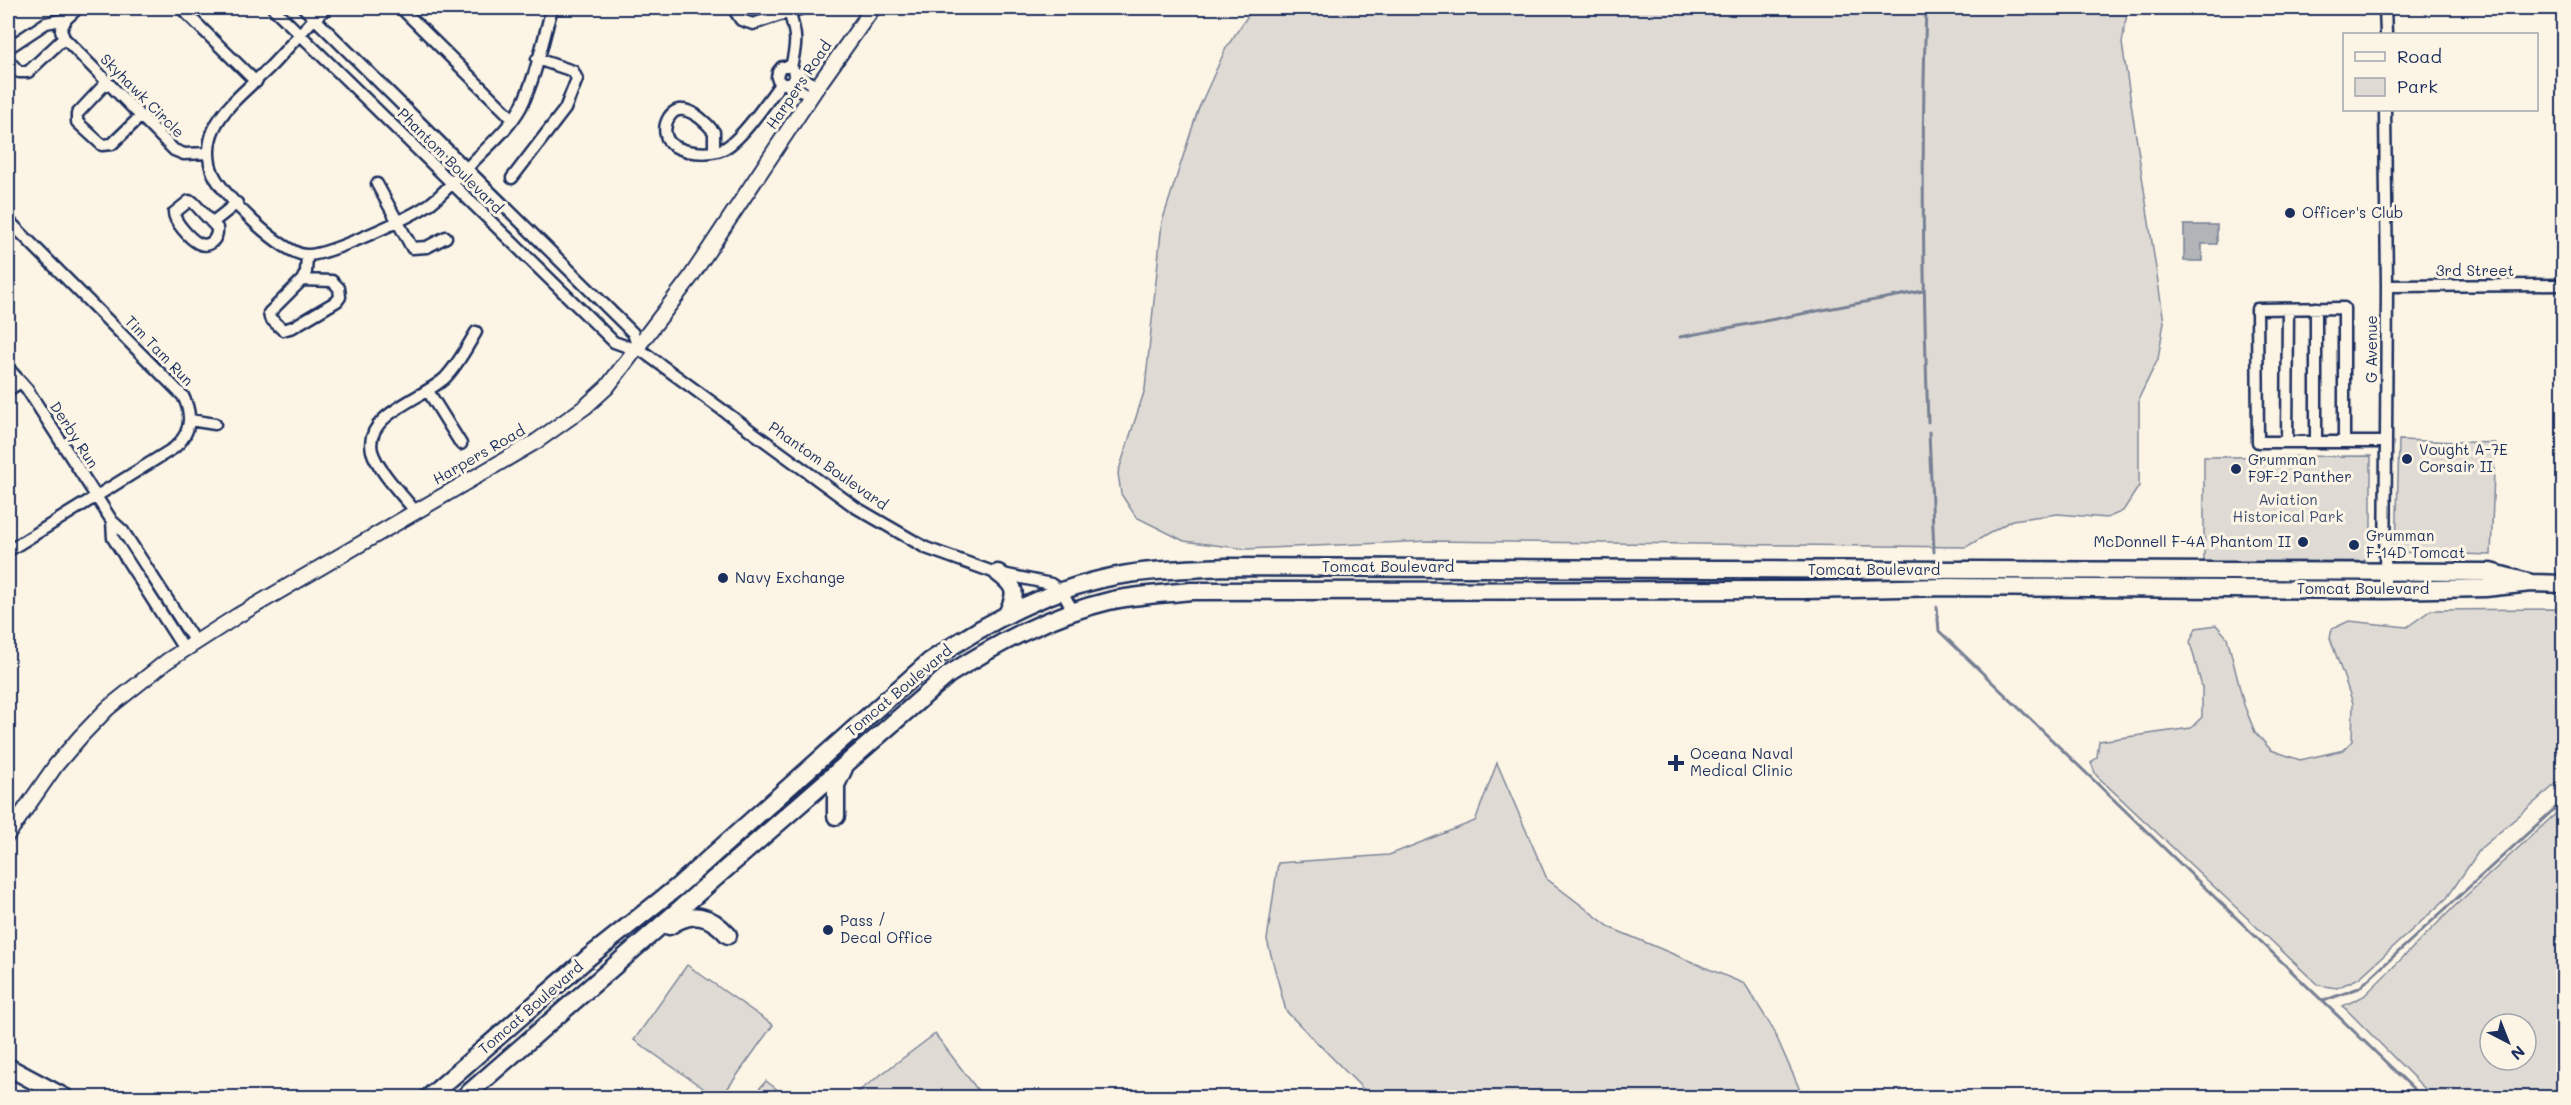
<svg xmlns="http://www.w3.org/2000/svg" width="2571" height="1105" font-family="Mali,sans-serif">
  <style>
    .green { fill: #dfdbd4; stroke: #7d8599; stroke-width: 1.5; fill-rule: evenodd }
    .water { fill: #b2b4b8; stroke: #767f94; stroke-width: 1.5 }
    .lines { fill: none; stroke-linecap: round; stroke-linejoin: round }
    .stream { stroke: #767f94; stroke-width: 3 }
    .minor-casing { stroke: #1b2f5e; stroke-width: 15 }
    .tertiary-casing { stroke: #1b2f5e; stroke-width: 18 }
    .secondary-casing { stroke: #1b2f5e; stroke-width: 21 }
    .minor { stroke: #fcf5e5; stroke-width: 10 }
    .tertiary { stroke: #fcf5e5; stroke-width: 14 }
    .secondary { stroke: #fcf5e5; stroke-width: 16 }
    .poi-dot { fill: #1b2f5e; stroke: #fcf5e5; stroke-width: 2 }
    .labels { text-anchor: middle; stroke-width: 6; stroke-linejoin: round; paint-order: stroke }
    .street-label { font-size: 15px; fill: #1b2f5e; stroke: #fcf5e5 }
    .poi-label { font-size: 15px; fill: #1b2f5e; stroke: #fcf5e5; text-anchor: start }
    .park-label { font-size: 15px; fill: #425176; stroke: #fcf5e5 }
  </style>
  <rect width="100%" height="100%" fill="#fcf5e5"/>
  <filter id="ink" filterUnits="userSpaceOnUse"><feTurbulence type="fractalNoise" baseFrequency=".0167" numOctaves="2"/><feDisplacementMap in="SourceGraphic" scale="12" xChannelSelector="R" yChannelSelector="G"/><feConvolveMatrix kernelMatrix="1 2 1 2 8 2 1 2 1" color-interpolation-filters="sRGB"/></filter>
  <g filter="url(#ink)">
    <!-- green -->
    <path class="green" d="M 1253,8 L 2128,8 L 2122,43 L 2164,322 L 2158,359 L 2139,398 L 2139,486 L 2123,511 L 2107,518 L 2058,514 L 2012,520 L 1966,547 L 1429,541 L 1246,549 L 1184,541 L 1136,517 L 1121,494 L 1118,473 L 1145,389 L 1162,222 L 1198,110 L 1226,48 Z
      M 2399,440 L 2495,443 L 2491,555 L 2396,552 Z
      M 2371,456 L 2371,550 L 2364,561 L 2204,562 L 2204,457 Z
      M 2563,609 L 2563,778 L 2481,848 L 2447,898 L 2359,978 L 2337,988 L 2318,985 L 2096,775 L 2091,763 L 2097,757 L 2099,741 L 2191,728 L 2202,717 L 2202,687 L 2190,642 L 2196,628 L 2216,625 L 2227,637 L 2244,705 L 2255,732 L 2271,750 L 2300,760 L 2344,750 L 2352,741 L 2353,703 L 2330,638 L 2332,629 L 2349,621 L 2407,627 L 2431,610 Z
      M 1497,763 L 1547,879 L 1611,928 L 1745,984 L 1773,1029 L 1803,1097 L 1371,1097 L 1286,1011 L 1267,940 L 1278,863 L 1389,855 L 1475,821 Z
      M 2563,807 L 2563,1097 L 2433,1097 L 2343,1006 L 2364,996 L 2457,904 ZM 2490,1024 L 2526,1024 L 2526,1060 L 2490,1060 Z
      M 687,965 L 773,1025 L 723,1095 L 716,1097 L 634,1040 Z
      M 935,1034 L 983,1097 L 851,1097 Z
      M 766,1081 L 787,1097 L 752,1097 Z"/>
    <!-- water -->
    <path class="water" d="M 2184,225 L 2217,225 L 2217,244 L 2202,244 L 2202,261 L 2184,261 Z"/>
    <g class="lines">
      <!-- stream -->
      <path class="stream" d="M 1926,8 C 1921,146 1923,284 1928,422
        M 1680,337 L 1923,291
        M 1929,432 L 1934,552
        M 1937,607 L 1939,631 L 2423,1098
        M 2323,1001 L 2359,988 L 2564,800"/>
      <defs>
        <path id="minor" d="M 181,8 L 256,82
          M 273,8 L 614,342 L 628,347 L 638,348
          M 304,8 L 633,333 L 638,348 L 855,507 L 926,548 L 993,572 L 1051,584 L 1062,592 L 1074,612
          M 327,8 L 315,18 C 299,34 285,52 269,68 C 251,86 225,105 214,129 C 208,142 207,159 213,173 C 222,195 282,254 306,255 C 326,257 413,216 431,203 C 445,192 457,177 470,165 C 487,147 509,129 521,107 C 536,77 543,40 552,8
          M 401,8 L 513,119
          M 733,8 L 741,20 L 753,24 L 789,12 L 787,8
          M 2385,8 L 2386,34
          M 66,19 L 61,30 L 64,38 L 174,150 L 184,154 L 209,153
          M 8,48 L 46,23 L 66,19 L 78,8
          M 8,60 L 19,72 L 28,72 L 64,38
          M 791,67 C 797,43 797,35 789,12 L 803,8
          M 795,72 L 817,87
          M 106,83 L 77,114 L 77,122 L 102,145 L 112,144 L 140,117
          M 781,83 L 788,85 L 795,79 L 795,72 L 791,67
          M 781,83 L 777,78 L 778,72 L 782,67 L 791,67
          M 791,84 L 811,97
          M 2385,110 L 2387,286 L 2385,590
          M 714,151 L 714,132 C 707,123 695,112 684,110 C 671,107 663,124 666,135 C 668,145 677,148 687,151 C 698,153 712,154 723,149 C 740,142 769,99 781,83
          M 512,178 L 565,109 L 577,79 L 573,71 L 537,59
          M 377,184 L 412,248 L 427,247 L 446,237
          M 189,201 L 193,202 L 217,228 C 218,238 210,249 198,243 C 190,239 174,221 174,213 Z
          M 8,220 L 183,396 C 193,415 191,434 174,448 L 8,551
          M 213,222 L 237,203
          M 302,280 L 332,281 L 339,288 L 340,297 L 337,301 L 293,327 L 283,330 L 270,318 L 269,313 Z
          M 302,280 L 306,272 L 307,255
          M 2387,286 L 2564,285
          M 2316,308 L 2316,442
          M 8,368 L 27,389 L 112,521 L 123,531 L 195,642
          M 8,390 L 21,382
          M 428,391 L 461,444
          M 190,420 L 215,424
          M 2287,442 L 2288,309
          M 2344,442 L 2344,308 L 2257,309 L 2258,442 C 2301,442 2344,442 2386,442
          M 415,511 C 403,496 377,469 372,451 C 363,415 424,398 445,378 C 458,365 467,347 476,332
          M 112,521 L 113,538 L 184,649"/>
        <path id="tertiary" d="M 8,834 L 56,765 L 81,736 L 108,708 L 167,661 L 237,616 L 537,441 L 585,407 L 607,387 L 690,278 L 817,87 L 873,8"/>
        <path id="secondary" d="M 998,573 C 1017,587 1017,593 1007,614
          M 836,816 L 836,785 L 844,768
          M 669,926 C 693,910 710,915 728,935
          M 8,1067 L 66,1098
          M 428,1098 L 589,957 L 677,887 L 930,661 C 986,622 1049,589 1116,576 C 1152,569 1190,569 1226,567 L 2490,572 L 2531,583
          M 463,1098 L 948,675 C 998,643 1050,615 1109,601 C 1136,595 1164,594 1191,591 L 1804,590 L 1948,587 L 2385,590 L 2485,588 L 2531,583 L 2564,584"/>
      </defs>
      <!-- minor casing -->
      <use href="#minor" class="minor-casing"/>
      <!-- tertiary casing -->
      <use href="#tertiary" class="tertiary-casing"/>
      <!-- secondary casing -->
      <use href="#secondary" class="secondary-casing"/>
      <!-- minor -->
      <use href="#minor" class="minor"/>
      <!-- tertiary -->
      <use href="#tertiary" class="tertiary"/>
      <!-- secondary -->
      <use href="#secondary" class="secondary"/>
    </g>
  </g>
  <!-- markers -->
  <g class="poi-dot">
    <circle cx="2290" cy="213" r="6"/>
    <circle cx="2407" cy="459" r="6"/>
    <circle cx="2236" cy="469" r="6"/>
    <circle cx="2303" cy="542" r="6"/>
    <circle cx="2354" cy="545" r="6"/>
    <circle cx="723" cy="578" r="6"/>
    <path d="M1673 754h6v6h6v6h-6v6h-6v-6h-6v-6h6z"/>
    <circle cx="828" cy="930" r="6"/>
  </g>
  <g class="labels">
    <!-- street labels -->
    <g class="street-label">
      <text transform="translate(799 85) rotate(-56)" y="5">Harpers Road</text>
      <text transform="translate(142 96) rotate(45)" y="5">Skyhawk Circle</text>
      <text transform="translate(450 161) rotate(45)" y="5">Phantom Boulevard</text>
      <text x="2475" y="276">3rd Street</text>
      <text transform="translate(2372 349) rotate(-90)" y="5">G Avenue</text>
      <text transform="translate(159 351) rotate(46)" y="5">Tim Tam Run</text>
      <text transform="translate(74 435) rotate(57)" y="5">Derby Run</text>
      <text transform="translate(479 455) rotate(-30)" y="5">Harpers Road</text>
      <text transform="translate(828 466) rotate(35)" y="5">Phantom Boulevard</text>
      <text x="1388" y="572">Tomcat Boulevard</text>
      <text x="1874" y="575">Tomcat Boulevard</text>
      <text x="2363" y="594">Tomcat Boulevard</text>
      <text transform="translate(899 691) rotate(-40)" y="5">Tomcat Boulevard</text>
      <text transform="translate(531 1008) rotate(-41)" y="5">Tomcat Boulevard</text>
    </g>
    <!-- poi labels -->
    <g class="poi-label">
      <text x="2302" y="218">Officer's Club</text>
      <text x="2419" y="455">Vought A-7E<tspan x="2419" dy="17">Corsair II</tspan></text>
      <text x="2248" y="465">Grumman<tspan x="2248" dy="17">F9F-2 Panther</tspan></text>
      <text x="2366" y="541">Grumman<tspan x="2366" dy="17">F-14D Tomcat</tspan></text>
      <text x="2291" y="547" text-anchor="end">McDonnell F-4A Phantom II</text>
      <text x="735" y="583">Navy Exchange</text>
      <text x="1690" y="759">Oceana Naval<tspan x="1690" dy="17">Medical Clinic</tspan></text>
      <text x="840" y="926">Pass /<tspan x="840" dy="17">Decal Office</tspan></text>
    </g>
    <!-- park labels -->
    <g class="park-label">
      <text x="2288" y="505">Aviation<tspan x="2288" dy="17">Historical Park</tspan></text>
    </g>
  </g>
  <!-- margin -->
  <rect width="2571" height="1105" fill="none" stroke="#fcf5e5" stroke-width="30"/>
  <rect x="15" y="15" width="2541" height="1075" fill="none" stroke="#1b2f5e" stroke-width="2" filter="url(#ink)"/>
  <!-- legend -->
  <rect x="2343" y="33" width="195" height="78" fill="#fcf5e5" stroke="#a2a6af" stroke-width="1.5"/>
  <rect x="2355" y="52" width="30" height="9" fill="#fcf5e5" stroke="#a2a6af" stroke-width="1.5"/>
  <text x="2397" y="63" font-size="18" fill="#1b2f5e">Road</text>
  <rect x="2355" y="78" width="30" height="18" fill="#dfdbd4" stroke="#a2a6af" stroke-width="1.5"/>
  <text x="2397" y="93" font-size="18" fill="#1b2f5e">Park</text>
  <!-- north arrow -->
  <g transform="translate(2508 1042) rotate(138)"><circle r="28" fill="#fcf5e5" stroke="#a2a6af" stroke-width="1.5"/>
  <path d="M0-4.5L10 22L0 15L-10 22Z" fill="#1b2f5e"/>
  <text y="-9" font-size="16" font-weight="bold" text-anchor="middle" fill="#1b2f5e">N</text>
  </g>
</svg>
